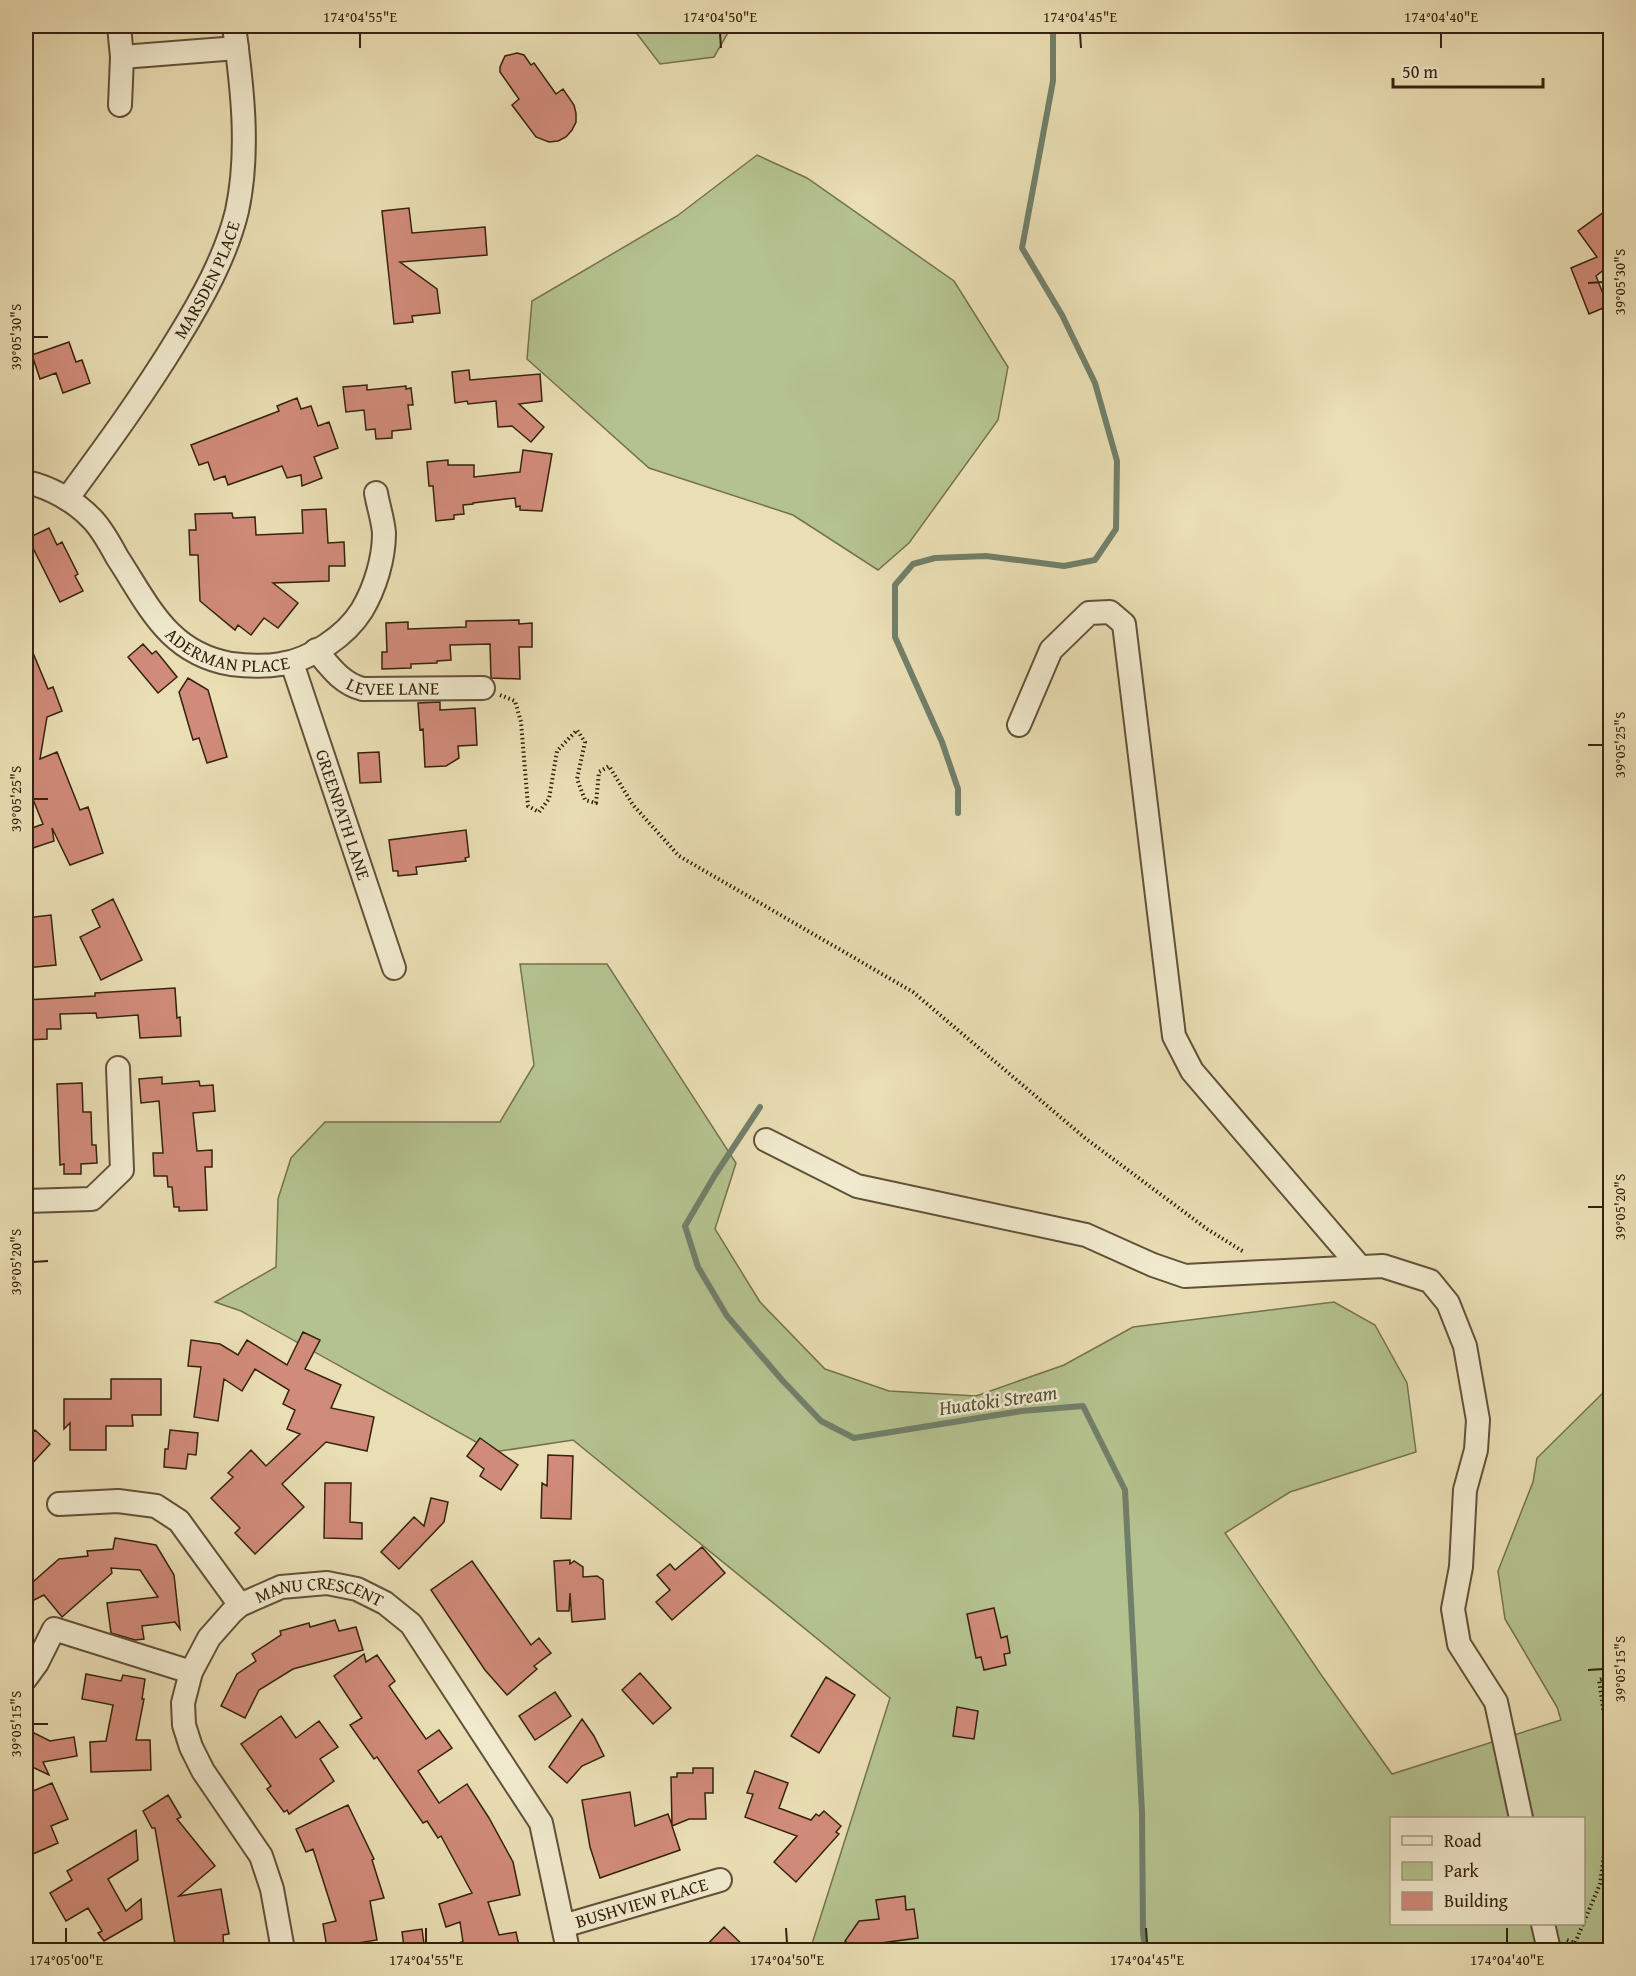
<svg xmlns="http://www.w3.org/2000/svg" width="1636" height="1976" font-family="'Gentium Book Plus',serif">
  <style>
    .green { fill: #b4c28f; stroke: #74724e; stroke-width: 1.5; fill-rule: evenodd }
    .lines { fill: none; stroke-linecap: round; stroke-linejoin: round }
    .stream { stroke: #717f6a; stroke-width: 6 }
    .building { fill: #d18b7a; stroke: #35220e; stroke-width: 1.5 }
    .minor-casing { stroke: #625138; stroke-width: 26 }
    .path { stroke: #35220e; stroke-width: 4; stroke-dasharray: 1.5 3; stroke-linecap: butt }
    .minor { stroke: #f1eace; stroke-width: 22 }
    .ticks { fill: none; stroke: #35220e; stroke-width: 2 }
    .labels { text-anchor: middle; stroke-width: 5; stroke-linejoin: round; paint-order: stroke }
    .street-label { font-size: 18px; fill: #35220e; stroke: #f1eace }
    .water-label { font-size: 20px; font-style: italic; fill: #53503c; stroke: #f1eace }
    .neatline { fill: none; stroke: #35220e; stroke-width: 2 }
    .ticks-label { font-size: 15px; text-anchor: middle; fill: #35220e }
  </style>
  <rect width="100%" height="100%" fill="#eadeb4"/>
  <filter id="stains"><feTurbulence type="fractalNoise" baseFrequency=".00333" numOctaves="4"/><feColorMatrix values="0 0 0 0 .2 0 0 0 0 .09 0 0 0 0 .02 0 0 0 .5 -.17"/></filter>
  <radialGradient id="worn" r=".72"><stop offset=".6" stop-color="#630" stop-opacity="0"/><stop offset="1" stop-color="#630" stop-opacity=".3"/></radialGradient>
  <!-- green -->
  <path class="green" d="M 631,26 L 732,26 L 714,57 L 660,64 Z
    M 757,155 L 807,178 L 954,281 L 1008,367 L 998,420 L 909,543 L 878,570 L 793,515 L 649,468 L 527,359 L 532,301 L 677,216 Z
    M 520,964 L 607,964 L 736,1163 L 715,1229 L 760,1302 L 825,1369 L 889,1391 L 976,1396 L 1064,1365 L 1133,1327 L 1334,1302 L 1375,1325 L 1407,1383 L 1416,1452 L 1290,1492 L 1225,1533 L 1322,1676 L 1392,1774 L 1561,1720 L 1557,1707 L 1505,1619 L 1498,1571 L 1533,1482 L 1537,1458 L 1610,1386 L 1610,1950 L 810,1950 L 890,1698 L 573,1440 L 494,1452 L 241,1311 L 215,1302 L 276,1267 L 278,1199 L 291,1158 L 325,1122 L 500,1122 L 534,1065 ZM 1392,1818 L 1584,1818 L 1584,1924 L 1392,1924 Z"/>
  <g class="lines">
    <!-- stream -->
    <path class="stream" d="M 958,813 L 958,789 L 942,742 L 895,637 L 895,585 L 913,564 L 935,558 L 986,556 L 1064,566 L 1095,560 L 1116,529 L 1117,461 L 1095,383 L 1062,315 L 1022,248 L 1053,81 L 1053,26
      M 760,1107 L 715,1175 L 685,1226 L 698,1267 L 727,1316 L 782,1380 L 821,1421 L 854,1438 L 1022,1411 L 1083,1406 L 1125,1490 L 1142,1812 L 1143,1934 L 1146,1950"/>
  </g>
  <!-- building -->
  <path class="building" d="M 517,53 L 524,55 L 531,65 L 534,63 L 556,94 L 563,89 L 574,105 L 576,113 L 576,122 L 572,130 L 566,137 L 558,141 L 549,142 L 536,137 L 512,105 L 519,99 L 500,72 L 500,67 L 505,56 Z
    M 1611,207 L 1611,276 L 1605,269 L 1596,276 L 1608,306 L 1589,314 L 1571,268 L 1597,257 L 1578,231 Z
    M 409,208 L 412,233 L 485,227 L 487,255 L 400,262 L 437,289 L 440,313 L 412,316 L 413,322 L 394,324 L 382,211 Z
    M 69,342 L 76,362 L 82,360 L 90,383 L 63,393 L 56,373 L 40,379 L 32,355 Z
    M 469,370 L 470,380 L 540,374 L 542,401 L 519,404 L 544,427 L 531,442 L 512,426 L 498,427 L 496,401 L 468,404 L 467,401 L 455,403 L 452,372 Z
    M 367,385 L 367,390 L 406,386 L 406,389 L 411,388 L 413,405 L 408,405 L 411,429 L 392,431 L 392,438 L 376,439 L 375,429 L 366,430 L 364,410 L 346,412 L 343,387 Z
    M 297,398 L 301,409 L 311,406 L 318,426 L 329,422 L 338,448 L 314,457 L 322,478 L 302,486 L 301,475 L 287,478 L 282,466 L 228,485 L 225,476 L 214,480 L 208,462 L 199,465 L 191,445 L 279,411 L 277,406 Z
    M 523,450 L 552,454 L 542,511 L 520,510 L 520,506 L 516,507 L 515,498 L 473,503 L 473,504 L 463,505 L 464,514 L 454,515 L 454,519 L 436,521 L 433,486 L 429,486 L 427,462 L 448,460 L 448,465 L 474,465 L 474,477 L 520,472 Z
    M 326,509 L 328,543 L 344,542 L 345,566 L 329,566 L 329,581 L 273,583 L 298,603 L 278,628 L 264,618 L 251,635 L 238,625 L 235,630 L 200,601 L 198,555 L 190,555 L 189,530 L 196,530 L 195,514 L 232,513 L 233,518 L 255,517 L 256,535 L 303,533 L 302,510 Z
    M 49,528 L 57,545 L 62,542 L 78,574 L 75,576 L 83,591 L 60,602 L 28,538 Z
    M 519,620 L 519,624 L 532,623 L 532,647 L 519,647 L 520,679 L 491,678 L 490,644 L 450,645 L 451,660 L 437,661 L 437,663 L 411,664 L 411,668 L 382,669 L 382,652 L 387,652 L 386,623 L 408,622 L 408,629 L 466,627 L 466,621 Z
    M 26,636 L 48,689 L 53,687 L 62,711 L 47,717 L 40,759 L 57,752 L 80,810 L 88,807 L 103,853 L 70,865 L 52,828 L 54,841 L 33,848 L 27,830 L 43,824 L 30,792 L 26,792 Z
    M 143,644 L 152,654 L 156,651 L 177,677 L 158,693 L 128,657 Z
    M 188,678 L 208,690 L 227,757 L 207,763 L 199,738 L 193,740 L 179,692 Z
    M 440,702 L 440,710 L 475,708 L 477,745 L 458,746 L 459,758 L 446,766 L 425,767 L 423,729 L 420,730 L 418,703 Z
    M 379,752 L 381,782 L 360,783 L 358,753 Z
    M 466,830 L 469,857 L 465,858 L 466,861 L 416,867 L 417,874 L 398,876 L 398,871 L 393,871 L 389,840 Z
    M 113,899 L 142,960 L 101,980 L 80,937 L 100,927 L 92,910 Z
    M 51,915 L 56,965 L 26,968 L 26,918 Z
    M 175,988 L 177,1018 L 180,1017 L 181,1036 L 140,1038 L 138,1015 L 97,1018 L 96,1013 L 60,1014 L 61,1029 L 47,1029 L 47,1039 L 26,1040 L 26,1000 L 95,996 L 95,993 Z
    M 162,1077 L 162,1084 L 199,1081 L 200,1086 L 213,1085 L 215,1111 L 193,1113 L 197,1151 L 212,1150 L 212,1167 L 205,1167 L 207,1210 L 179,1211 L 179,1207 L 174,1207 L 172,1187 L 168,1187 L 167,1176 L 154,1176 L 153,1153 L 163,1153 L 159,1101 L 141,1103 L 139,1079 Z
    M 82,1083 L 83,1112 L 91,1112 L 92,1145 L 96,1145 L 97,1163 L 81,1164 L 81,1174 L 64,1174 L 64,1164 L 60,1165 L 57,1084 Z
    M 303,1332 L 320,1340 L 305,1369 L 341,1385 L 331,1408 L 374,1417 L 367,1451 L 326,1442 L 282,1484 L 304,1507 L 255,1554 L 235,1533 L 240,1528 L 211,1498 L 233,1477 L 228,1473 L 251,1450 L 266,1466 L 300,1434 L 287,1429 L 295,1410 L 283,1404 L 289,1390 L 255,1369 L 242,1391 L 224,1379 L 218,1421 L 194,1417 L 201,1367 L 188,1366 L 191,1340 L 220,1344 L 238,1355 L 247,1340 L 287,1365 Z
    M 111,1379 L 161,1379 L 161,1415 L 132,1415 L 133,1426 L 106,1426 L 106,1450 L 70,1450 L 70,1423 L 64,1429 L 64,1399 L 111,1399 Z
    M 35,1430 L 50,1444 L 26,1470 L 26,1440 Z
    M 170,1430 L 198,1433 L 196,1455 L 188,1454 L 186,1469 L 164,1467 L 165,1449 L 168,1449 Z
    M 480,1438 L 518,1465 L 501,1490 L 480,1476 L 484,1469 L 467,1456 Z
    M 548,1455 L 573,1456 L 571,1519 L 541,1518 L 542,1483 L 547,1486 Z
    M 325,1483 L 351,1483 L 350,1522 L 362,1523 L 362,1539 L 324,1538 Z
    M 431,1498 L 448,1502 L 444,1522 L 399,1569 L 381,1552 L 414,1517 L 424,1526 Z
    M 115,1538 L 156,1545 L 174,1575 L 180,1629 L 175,1622 L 142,1626 L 144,1639 L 135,1640 L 111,1633 L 107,1603 L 158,1597 L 140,1570 L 111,1568 L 112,1573 L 62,1617 L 44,1595 L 26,1604 L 26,1588 L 59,1559 L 88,1556 L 87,1551 L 113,1549 Z
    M 702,1547 L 725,1573 L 672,1620 L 656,1602 L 670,1590 L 657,1575 L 670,1564 L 675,1570 Z
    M 570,1560 L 570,1564 L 574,1561 L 583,1567 L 583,1577 L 597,1576 L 603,1580 L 605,1619 L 572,1622 L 570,1593 L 569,1611 L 557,1611 L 554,1561 Z
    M 472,1561 L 531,1645 L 539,1638 L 551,1653 L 534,1666 L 537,1669 L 507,1695 L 485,1670 L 431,1590 Z
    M 994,1608 L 1001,1638 L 1007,1636 L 1010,1653 L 1004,1654 L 1006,1665 L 984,1670 L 981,1657 L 976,1658 L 967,1614 Z
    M 335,1620 L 339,1631 L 356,1627 L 363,1650 L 293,1669 L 259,1690 L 245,1718 L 221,1706 L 237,1674 L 256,1661 L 252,1654 L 281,1635 L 280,1631 L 309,1623 L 310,1627 Z
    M 364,1654 L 366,1662 L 377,1655 L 395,1681 L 389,1686 L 426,1739 L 439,1730 L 452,1748 L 418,1771 L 439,1803 L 467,1784 L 489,1818 L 513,1862 L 520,1895 L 488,1902 L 499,1935 L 516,1932 L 520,1950 L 462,1950 L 461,1942 L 463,1942 L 460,1922 L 446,1927 L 439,1904 L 472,1893 L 441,1836 L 438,1838 L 427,1821 L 423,1823 L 377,1757 L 374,1759 L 350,1725 L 362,1718 L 334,1676 Z
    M 640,1673 L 671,1708 L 653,1724 L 622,1690 Z
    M 86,1674 L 121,1681 L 123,1675 L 145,1679 L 142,1699 L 144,1699 L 136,1740 L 150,1740 L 151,1770 L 91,1772 L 90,1742 L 106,1741 L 113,1705 L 82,1699 Z
    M 826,1677 L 855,1695 L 819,1753 L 791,1736 Z
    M 555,1692 L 571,1716 L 535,1740 L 519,1716 Z
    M 957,1707 L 978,1711 L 974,1739 L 953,1736 Z
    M 281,1716 L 296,1738 L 319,1721 L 338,1747 L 320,1759 L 334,1781 L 289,1814 L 287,1810 L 284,1812 L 267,1789 L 271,1786 L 241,1744 Z
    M 582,1719 L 594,1736 L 604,1756 L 582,1766 L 567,1783 L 549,1767 Z
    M 26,1721 L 30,1731 L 50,1741 L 74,1737 L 77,1756 L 43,1762 L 49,1775 L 26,1764 Z
    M 693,1768 L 713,1768 L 713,1793 L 705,1793 L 706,1819 L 689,1819 L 672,1826 L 680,1850 L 600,1878 L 590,1847 L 582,1800 L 630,1792 L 635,1826 L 668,1814 L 672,1825 L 671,1777 L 677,1777 L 677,1773 L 693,1773 Z
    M 755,1771 L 788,1783 L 779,1808 L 811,1820 L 816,1814 L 819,1816 L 824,1811 L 841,1826 L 836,1832 L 839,1834 L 796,1882 L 774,1862 L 797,1836 L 745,1817 L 753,1794 L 747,1793 Z
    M 52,1783 L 68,1819 L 51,1826 L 58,1843 L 26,1857 L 26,1794 Z
    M 168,1795 L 181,1817 L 177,1819 L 215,1866 L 179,1896 L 221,1889 L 229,1934 L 223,1935 L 224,1950 L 176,1950 L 155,1828 L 152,1828 L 143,1811 Z
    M 348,1805 L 374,1859 L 372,1860 L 384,1898 L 370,1901 L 377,1940 L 327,1948 L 323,1924 L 336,1921 L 313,1849 L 306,1852 L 296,1829 Z
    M 136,1830 L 138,1860 L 108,1879 L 126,1911 L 141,1899 L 142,1919 L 104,1941 L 98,1933 L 102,1931 L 88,1908 L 66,1921 L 50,1893 L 72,1880 L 67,1871 Z
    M 905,1896 L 906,1910 L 914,1909 L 918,1938 L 881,1943 L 881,1945 L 863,1948 L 861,1950 L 858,1950 L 845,1941 L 859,1921 L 879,1919 L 876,1900 Z
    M 724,1927 L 748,1950 L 702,1950 Z
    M 422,1929 L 424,1944 L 404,1947 L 402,1932 Z"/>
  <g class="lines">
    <defs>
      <g id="minor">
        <path d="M 119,26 L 122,57 L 120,105"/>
        <path d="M 122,57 L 237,48"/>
        <path id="s1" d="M 26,482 C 50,487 75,501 92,519 C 102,529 110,544 117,557 C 149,606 168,653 231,664 C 248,666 264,667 281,664 C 310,660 346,636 362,610 C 375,588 384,559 384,533 C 383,520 378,505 376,493"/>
        <path id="s2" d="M 67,499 C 106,446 144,394 178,338 C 202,299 226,256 237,211 C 250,151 242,85 234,26"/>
        <path id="s3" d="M 316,650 C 330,667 342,684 363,689 L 483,688"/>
        <path id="s4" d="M 292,663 L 394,968"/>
        <path d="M 1019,725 L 1051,650 L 1089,613 L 1110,612 L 1124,624 L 1174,1036 L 1192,1071 L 1360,1267"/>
        <path d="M 766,1140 L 857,1186 L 1086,1235 L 1153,1265 L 1185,1276 L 1383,1266 L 1430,1281 L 1448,1303 L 1465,1346 L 1478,1420 L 1476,1450 L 1465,1490 L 1461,1567 L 1453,1609 L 1459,1644 L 1496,1702 L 1521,1818"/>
        <path d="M 26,1201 L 92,1199 L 122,1170 L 118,1068"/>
        <path d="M 59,1504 L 118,1501 L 156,1506 L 179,1521 L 240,1605"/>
        <path d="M 26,1678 L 37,1663 L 54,1629 L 191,1672"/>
        <path d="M 1543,1924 L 1549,1950"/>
        <path id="s5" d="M 563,1926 L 720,1880"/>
        <path id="s6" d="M 283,1950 L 272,1889 L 261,1856 L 203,1771 L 191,1747 L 184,1725 L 183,1703 L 191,1672 L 209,1638 L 232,1612 L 240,1605 L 281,1587 L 327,1583 L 357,1589 L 385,1603 L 411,1624 L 541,1823 L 568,1950"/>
      </g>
    </defs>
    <!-- minor casing -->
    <use href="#minor" class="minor-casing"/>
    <!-- path -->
    <path class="path" d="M 500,695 L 515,701 L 521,722 L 528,806 L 539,812 L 549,799 L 557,751 L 577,730 L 585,742 L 577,779 L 585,800 L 596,803 L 599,772 L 609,766 L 633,805 L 679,856 L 913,992 L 1085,1138 L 1207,1229 L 1244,1252
      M 1610,1676 L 1599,1680 L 1610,1756
      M 1567,1940 L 1575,1943 L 1600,1884 L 1610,1812"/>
    <!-- minor -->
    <use href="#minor" class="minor"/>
  </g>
  <!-- ticks -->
  <path class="ticks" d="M 360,33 L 360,48M 720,33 L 721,48M 1080,33 L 1081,48M 1441,33 L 1441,48M 1588,283 L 1603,282M 33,337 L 48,337M 1588,745 L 1603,745M 33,799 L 48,799M 1588,1207 L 1603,1207M 33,1262 L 48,1261M 1588,1670 L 1603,1669M 33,1724 L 48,1724M 66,1928 L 66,1943M 426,1928 L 426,1943M 786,1928 L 787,1943M 1146,1928 L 1147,1943M 1507,1928 L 1507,1943"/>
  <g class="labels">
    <!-- street labels -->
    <g class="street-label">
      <text dy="6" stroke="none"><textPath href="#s2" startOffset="261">MARSDEN PLACE</textPath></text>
      <text dy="6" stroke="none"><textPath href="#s1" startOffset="278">ADERMAN PLACE</textPath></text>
      <text dy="6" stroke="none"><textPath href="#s3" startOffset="92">LEVEE LANE</textPath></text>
      <text dy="6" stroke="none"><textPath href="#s4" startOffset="160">GREENPATH LANE</textPath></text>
      <text dy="6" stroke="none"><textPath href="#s6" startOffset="471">MANU CRESCENT</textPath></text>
      <text dy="6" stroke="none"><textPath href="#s5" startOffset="82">BUSHVIEW PLACE</textPath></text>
    </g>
    <!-- water labels -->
    <g class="water-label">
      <text transform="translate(998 1400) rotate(-8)" y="7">Huatoki Stream</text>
    </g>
  </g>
  <!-- margin -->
  <rect width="1636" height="1976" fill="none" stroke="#eadeb4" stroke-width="66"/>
  <!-- legend -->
  <rect x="1390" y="1817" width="195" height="108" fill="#f1eace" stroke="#a69a81" stroke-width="1.5"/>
  <rect x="1402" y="1836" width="30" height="9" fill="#f1eace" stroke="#a69a81" stroke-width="1.5"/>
  <text x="1444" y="1847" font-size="18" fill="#35220e">Road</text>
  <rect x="1402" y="1862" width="30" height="18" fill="#b4c28f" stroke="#a69a81" stroke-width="1.5"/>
  <text x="1444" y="1877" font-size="18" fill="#35220e">Park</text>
  <rect x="1402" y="1892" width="30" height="18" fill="#d18b7a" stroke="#a69a81" stroke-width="1.5"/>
  <text x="1444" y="1907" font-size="18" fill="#35220e">Building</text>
  <!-- scale -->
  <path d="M1393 78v9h150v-9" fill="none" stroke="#35220e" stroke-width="3"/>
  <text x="1402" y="78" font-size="18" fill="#35220e" stroke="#f1eace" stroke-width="4.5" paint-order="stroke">50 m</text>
  <rect x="33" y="33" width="1570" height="1910" class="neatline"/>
  <g class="ticks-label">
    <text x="360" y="22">174°04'55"E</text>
    <text x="720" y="22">174°04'50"E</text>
    <text x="1080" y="22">174°04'45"E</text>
    <text x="1441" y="22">174°04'40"E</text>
    <text transform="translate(1620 282) rotate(-90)" y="5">39°05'30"S</text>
    <text transform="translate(16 337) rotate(-90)" y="5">39°05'30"S</text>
    <text transform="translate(1620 745) rotate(-90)" y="5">39°05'25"S</text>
    <text transform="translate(16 799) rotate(-90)" y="5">39°05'25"S</text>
    <text transform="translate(1620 1207) rotate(-90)" y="5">39°05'20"S</text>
    <text transform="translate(16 1262) rotate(-90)" y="5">39°05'20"S</text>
    <text transform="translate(1620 1669) rotate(-90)" y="5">39°05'15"S</text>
    <text transform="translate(16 1724) rotate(-90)" y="5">39°05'15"S</text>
    <text x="66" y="1965">174°05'00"E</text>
    <text x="426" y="1965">174°04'55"E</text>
    <text x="787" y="1965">174°04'50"E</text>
    <text x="1147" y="1965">174°04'45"E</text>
    <text x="1507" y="1965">174°04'40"E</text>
  </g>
  <rect width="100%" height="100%" filter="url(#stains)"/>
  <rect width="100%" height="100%" fill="url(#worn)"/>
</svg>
